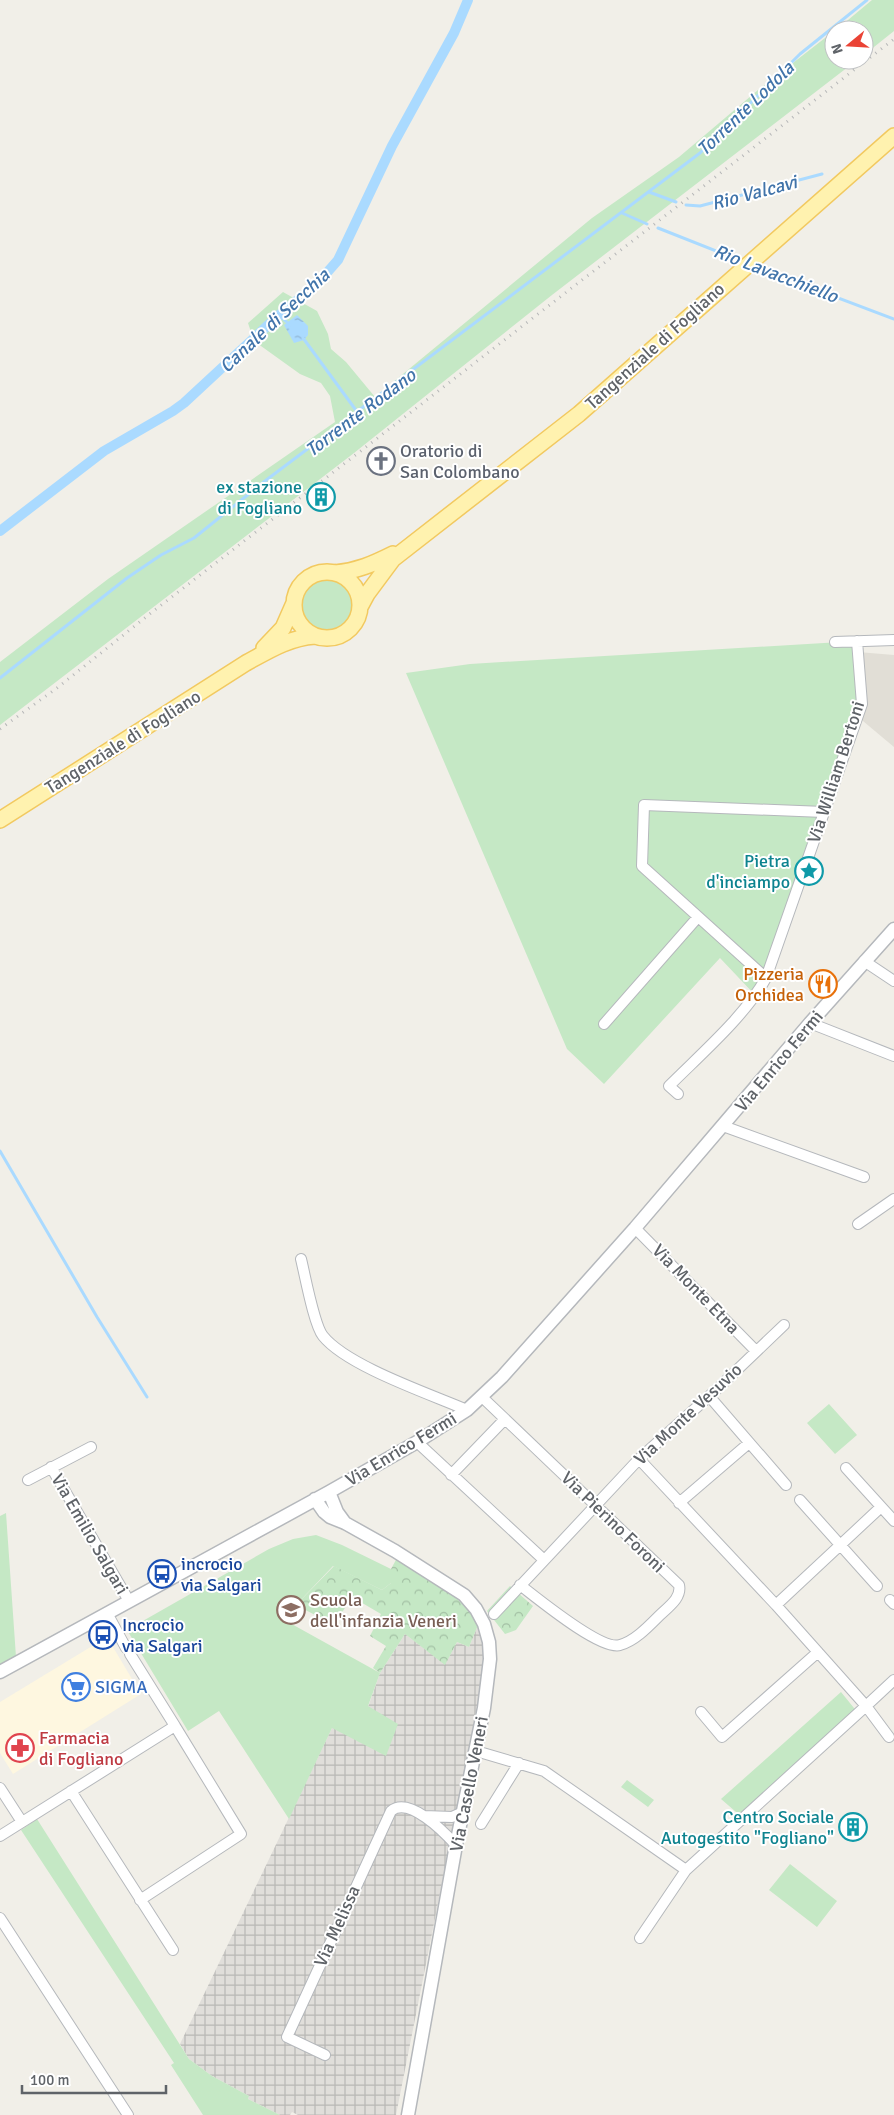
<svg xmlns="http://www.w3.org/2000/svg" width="894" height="2115" font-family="Signika,sans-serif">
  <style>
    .commercial { fill: #fef7e0 }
    .industrial { fill: url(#industrial-grid) }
    .education { fill: #e1ded6 }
    .green { fill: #c5e8c5 }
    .forest { fill: url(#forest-crowns) }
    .water { fill: url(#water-ripples) }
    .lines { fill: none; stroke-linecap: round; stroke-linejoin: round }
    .stream { stroke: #aadaff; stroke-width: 3 }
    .canal { stroke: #aadaff; stroke-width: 10 }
    .minor-casing { stroke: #b5b8bc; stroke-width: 12 }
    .tertiary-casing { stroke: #b5b8bc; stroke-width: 15 }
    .primary-casing { stroke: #f2c960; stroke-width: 18 }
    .minor { stroke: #fff; stroke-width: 10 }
    .tertiary { stroke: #fff; stroke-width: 12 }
    .primary { stroke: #fff2af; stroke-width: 15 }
    .rail { stroke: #b6b7b8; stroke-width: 3; stroke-dasharray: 1 6; stroke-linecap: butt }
    .labels { text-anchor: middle; stroke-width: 4; stroke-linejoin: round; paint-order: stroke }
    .street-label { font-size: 18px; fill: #5f6368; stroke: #fff }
    .worship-label { font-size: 18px; fill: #5b616d; stroke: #fff; text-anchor: start }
    .culture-label { font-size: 18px; fill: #0d838f; stroke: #fff; text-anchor: end }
    .food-label { font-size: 18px; fill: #c56008; stroke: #fff; text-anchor: end }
    .transit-label { font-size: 18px; fill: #164399; stroke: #fff; text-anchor: start }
    .education-label { font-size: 18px; fill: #785e54; stroke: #fff; text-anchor: start }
    .shop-label { font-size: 18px; fill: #366cbe; stroke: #fff; text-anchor: start }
    .health-label { font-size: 18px; fill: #be3a42; stroke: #fff; text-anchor: start }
    .water-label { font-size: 19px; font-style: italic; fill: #4174aa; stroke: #fff }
  </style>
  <defs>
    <pattern id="industrial-grid" width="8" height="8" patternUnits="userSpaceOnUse" patternTransform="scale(1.25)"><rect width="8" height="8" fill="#e0deda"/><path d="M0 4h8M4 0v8" fill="none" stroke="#b9b8b5"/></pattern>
    <pattern id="forest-crowns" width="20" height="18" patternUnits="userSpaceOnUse" patternTransform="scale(1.25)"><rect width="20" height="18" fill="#c5e8c5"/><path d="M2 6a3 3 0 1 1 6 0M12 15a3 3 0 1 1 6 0" fill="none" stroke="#a3c0a4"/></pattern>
    <pattern id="water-ripples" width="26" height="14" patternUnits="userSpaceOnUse" patternTransform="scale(1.25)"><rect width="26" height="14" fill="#aadaff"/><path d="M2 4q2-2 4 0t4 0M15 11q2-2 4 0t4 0" fill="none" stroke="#8eb4d2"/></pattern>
  </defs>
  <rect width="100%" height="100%" fill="#f1efe8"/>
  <!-- commercial -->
  <path class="commercial" d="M 107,1637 L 141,1694 L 13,1774 L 0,1753 L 0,1702 Z"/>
  <!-- industrial -->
  <path class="industrial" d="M 478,1625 L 486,1661 L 396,2115 L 298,2115 L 292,2112 L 290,2115 L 280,2115 L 248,2099 L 249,2096 L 212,2076 L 189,2059 L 180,2044 L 332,1728 L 368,1707 L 380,1673 L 405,1634 L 445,1664 L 457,1642 L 469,1647 Z"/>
  <!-- education -->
  <path class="education" d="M 858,652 L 894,655 L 894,747 L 857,716 Z"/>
  <!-- green -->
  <path class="green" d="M 872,0 L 894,0 L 894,31 L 864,55 L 864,30 L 836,30 Z
    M 834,31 L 834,60 L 857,60 L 552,295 L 354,453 L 0,725 L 0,662 L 108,579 L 335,422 L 330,396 L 321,383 L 300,374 L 254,341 L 248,323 L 283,292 L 317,311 L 328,334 L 331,349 L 346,362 L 375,397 L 592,218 L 679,157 L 758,90 Z
    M300 605a27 27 0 1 1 54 0a27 27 0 1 1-54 0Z
    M 857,641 L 862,704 L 755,995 L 720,958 L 604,1084 L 567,1049 L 406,673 L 470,664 Z
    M 829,1404 L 857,1435 L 835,1454 L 807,1423 Z
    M 6,1513 L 16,1657 L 0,1666 L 0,1516 Z
    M 316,1535 L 342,1545 L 391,1569 L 391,1583 L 382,1590 L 333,1566 L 296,1605 L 279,1617 L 380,1673 L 368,1706 L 398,1724 L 386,1756 L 332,1728 L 289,1819 L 219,1711 L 188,1731 L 127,1630 L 269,1549 L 293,1539 Z
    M 841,1692 L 858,1713 L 743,1818 L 721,1799 Z
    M 627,1780 L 654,1800 L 648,1807 L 621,1787 Z
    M 37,1819 L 189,2059 L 212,2076 L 249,2096 L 248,2099 L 280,2115 L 203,2115 L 171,2065 L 174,2063 L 21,1830 Z
    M 790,1864 L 837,1901 L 817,1927 L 769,1890 Z"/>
  <!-- forest -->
  <path class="forest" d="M 397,1558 L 461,1598 L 478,1625 L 469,1647 L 457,1642 L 445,1665 L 405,1634 L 380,1673 L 373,1668 L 386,1646 L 370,1636 L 381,1614 L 352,1597 L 334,1625 L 296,1605 L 334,1566 L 382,1590 L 391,1583 L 391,1569 Z
    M 510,1586 L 533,1606 L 516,1630 L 505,1634 L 487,1611 Z"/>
  <!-- water -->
  <path class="water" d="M 297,315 L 308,326 L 308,335 L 304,340 L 294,343 L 284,325 Z"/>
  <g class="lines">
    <!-- stream -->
    <path class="stream" d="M 649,192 L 676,202
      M 686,205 L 700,206 L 822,174
      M 622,213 L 647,224
      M 658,228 L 744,262
      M 754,266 L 894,319
      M 279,315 L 290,325
      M 303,338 L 358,413
      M 0,678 L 127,578 L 161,555 L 194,538 L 265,481 L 700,153 L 800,54 L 867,0
      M 0,1151 L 97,1317 L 147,1397"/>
    <!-- canal -->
    <path class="canal" d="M 0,531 L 104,451 L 173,411 L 184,403 L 279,315 L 317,284 L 338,260 L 392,146 L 454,33 L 468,0"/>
    <defs>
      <path id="minor" d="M 835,642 L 894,640
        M 864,961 L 894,981
        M 766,978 L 642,866 L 644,805 L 824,812
        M 810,1023 L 894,1056
        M 604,1024 L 698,917
        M 678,1094 L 669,1086 C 701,1054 745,1016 766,978 L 862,704 L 857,641
        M 723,1126 L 864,1177
        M 858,1224 L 894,1199
        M 635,1228 L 756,1351
        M 301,1259 C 305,1275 314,1325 323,1336 C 347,1366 430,1394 467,1410
        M 709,1396 L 786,1485
        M 482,1397 L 679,1585 C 682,1598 668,1607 660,1615 C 649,1626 635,1641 620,1645 C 601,1651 537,1598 520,1585
        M 417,1442 L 543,1559
        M 639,1459 L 776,1605 L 866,1706 L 894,1680
        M 51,1467 L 129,1601
        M 846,1468 L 894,1521
        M 451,1475 L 505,1419
        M 28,1480 L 91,1447
        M 800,1500 L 877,1586
        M 679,1503 L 749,1443
        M 890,1600 L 894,1604
        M 776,1605 L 881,1507
        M 107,1613 L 126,1648
        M 494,1614 L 639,1459 L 716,1390 L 784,1325
        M 130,1654 L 175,1726
        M 701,1712 L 722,1737 L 818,1652
        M 476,1751 L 544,1771 L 686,1870 L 866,1706 L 889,1737
        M 0,1788 L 22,1822
        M 71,1791 L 173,1950
        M 424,1816 L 452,1817 L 463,1812
        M 481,1824 L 519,1763
        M 0,1836 L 175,1726 L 241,1834 L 140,1900
        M 0,1918 L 128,2115
        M 640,1938 L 686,1870
        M 325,2055 L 287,2037 L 391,1811 C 409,1796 444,1832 456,1845"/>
      <path id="tertiary" d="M 329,1492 L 337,1512 L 345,1523
        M 315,1499 L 324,1512 L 330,1517 L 345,1523 L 395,1551 L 464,1595 L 476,1609 L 484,1624 L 489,1642 L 490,1659 L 484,1708 L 456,1845 L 408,2115
        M 0,1672 L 329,1492 L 417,1442 L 467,1410 L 502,1377 L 635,1228 L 810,1023 L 894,929"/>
      <path id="primary" d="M294 605a33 33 0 1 1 66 0a33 33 0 1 1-66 0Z
        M 335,573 C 357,571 373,564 393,554
        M 360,607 L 367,594 L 393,559 L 579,414 L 894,136
        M 264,648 L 283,628 L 294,603
        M 0,820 L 246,663 C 268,651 288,638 315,636"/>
    </defs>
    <!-- minor casing -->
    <use href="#minor" class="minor-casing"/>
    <!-- tertiary casing -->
    <use href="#tertiary" class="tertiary-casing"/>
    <!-- primary casing -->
    <use href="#primary" class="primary-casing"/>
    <!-- minor -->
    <use href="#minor" class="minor"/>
    <!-- tertiary -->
    <use href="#tertiary" class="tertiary"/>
    <!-- primary -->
    <use href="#primary" class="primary"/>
    <!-- rail -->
    <path class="rail" d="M 0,729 L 57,688 L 151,613 L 894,39"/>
  </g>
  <!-- icons -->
  <defs>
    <symbol id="church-ring" viewBox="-11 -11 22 22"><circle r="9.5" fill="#fff" stroke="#6b7280" stroke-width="1.5"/><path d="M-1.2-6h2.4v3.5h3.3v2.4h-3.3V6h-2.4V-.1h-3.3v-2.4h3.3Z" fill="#6b7280"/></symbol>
    <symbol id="building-ring" viewBox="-11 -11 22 22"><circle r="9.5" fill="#fff" stroke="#0f9aa8" stroke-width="1.5"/><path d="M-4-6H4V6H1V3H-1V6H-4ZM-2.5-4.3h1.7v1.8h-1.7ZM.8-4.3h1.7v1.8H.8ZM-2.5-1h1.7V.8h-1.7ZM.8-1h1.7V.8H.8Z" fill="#0f9aa8"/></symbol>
    <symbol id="sight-ring" viewBox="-11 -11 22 22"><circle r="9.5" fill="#fff" stroke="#0f9aa8" stroke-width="1.5"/><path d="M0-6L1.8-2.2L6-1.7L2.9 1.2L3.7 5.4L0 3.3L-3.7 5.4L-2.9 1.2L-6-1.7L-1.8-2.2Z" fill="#0f9aa8"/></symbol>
    <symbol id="restaurant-ring" viewBox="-11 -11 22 22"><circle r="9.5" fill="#fff" stroke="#e8710a" stroke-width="1.5"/><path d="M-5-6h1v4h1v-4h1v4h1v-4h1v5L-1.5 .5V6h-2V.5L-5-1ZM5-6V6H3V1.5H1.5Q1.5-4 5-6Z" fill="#e8710a"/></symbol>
    <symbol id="bus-ring" viewBox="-11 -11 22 22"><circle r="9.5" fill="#fff" stroke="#1a4fb4" stroke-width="1.5"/><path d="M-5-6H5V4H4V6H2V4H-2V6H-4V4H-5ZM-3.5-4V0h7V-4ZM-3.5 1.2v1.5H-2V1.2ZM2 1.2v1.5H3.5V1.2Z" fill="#1a4fb4"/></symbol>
    <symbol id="school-ring" viewBox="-11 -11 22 22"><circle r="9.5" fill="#fff" stroke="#8d6e63" stroke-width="1.5"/><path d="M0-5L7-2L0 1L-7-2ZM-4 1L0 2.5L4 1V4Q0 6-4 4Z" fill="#8d6e63"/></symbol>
    <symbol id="supermarket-ring" viewBox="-11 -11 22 22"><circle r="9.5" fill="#fff" stroke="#3f7fe0" stroke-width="1.5"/><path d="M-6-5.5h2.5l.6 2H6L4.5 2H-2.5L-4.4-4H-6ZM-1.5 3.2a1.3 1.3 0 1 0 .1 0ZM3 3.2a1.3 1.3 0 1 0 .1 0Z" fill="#3f7fe0"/></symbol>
    <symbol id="pharmacy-ring" viewBox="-11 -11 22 22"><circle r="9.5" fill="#fff" stroke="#e0444e" stroke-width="1.5"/><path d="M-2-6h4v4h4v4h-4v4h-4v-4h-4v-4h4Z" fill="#e0444e"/></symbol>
  </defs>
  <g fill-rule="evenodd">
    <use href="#church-ring" x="365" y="445" width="32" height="32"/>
    <use href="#building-ring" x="305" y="481" width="32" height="32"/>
    <use href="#sight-ring" x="793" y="855" width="32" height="32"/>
    <use href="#restaurant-ring" x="807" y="968" width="32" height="32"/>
    <use href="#bus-ring" x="146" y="1558" width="32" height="32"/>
    <use href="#school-ring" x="275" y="1594" width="32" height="32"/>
    <use href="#bus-ring" x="87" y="1619" width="32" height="32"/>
    <use href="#supermarket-ring" x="60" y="1671" width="32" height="32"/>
    <use href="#pharmacy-ring" x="4" y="1732" width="32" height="32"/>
    <use href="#building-ring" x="837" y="1811" width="32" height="32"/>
  </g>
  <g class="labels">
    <!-- street labels -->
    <g class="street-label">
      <text transform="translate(655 346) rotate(-42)" y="6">Tangenziale di Fogliano</text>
      <text transform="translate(123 742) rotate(-32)" y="6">Tangenziale di Fogliano</text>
      <text transform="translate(836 772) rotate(-72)" y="6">Via William Bertoni</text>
      <text transform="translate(779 1061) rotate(-50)" y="6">Via Enrico Fermi</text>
      <text transform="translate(696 1289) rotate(46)" y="6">Via Monte Etna</text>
      <text transform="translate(688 1414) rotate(-43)" y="6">Via Monte Vesuvio</text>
      <text transform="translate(401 1449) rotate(-31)" y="6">Via Enrico Fermi</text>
      <text transform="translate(613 1522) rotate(44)" y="6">Via Pierino Foroni</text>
      <text transform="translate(90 1534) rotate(60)" y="6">Via Emilio Salgari</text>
      <text transform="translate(469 1784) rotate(-79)" y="6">Via Casello Veneri</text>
      <text transform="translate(337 1926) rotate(-66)" y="6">Via Melissa</text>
    </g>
    <!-- worship labels -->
    <g class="worship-label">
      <text x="400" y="457">Oratorio di<tspan x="400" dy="21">San Colombano</tspan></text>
    </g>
    <!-- culture labels -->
    <g class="culture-label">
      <text x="302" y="493">ex stazione<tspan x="302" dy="21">di Fogliano</tspan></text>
      <text x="790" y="867">Pietra<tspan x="790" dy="21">d'inciampo</tspan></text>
      <text x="834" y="1823">Centro Sociale<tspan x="834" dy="21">Autogestito "Fogliano"</tspan></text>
    </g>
    <!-- food labels -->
    <g class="food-label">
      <text x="804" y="980">Pizzeria<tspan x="804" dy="21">Orchidea</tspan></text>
    </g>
    <!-- transit labels -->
    <g class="transit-label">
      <text x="181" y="1570">incrocio<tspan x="181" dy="21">via Salgari</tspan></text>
      <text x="122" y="1631">Incrocio<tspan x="122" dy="21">via Salgari</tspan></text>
    </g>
    <!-- education labels -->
    <g class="education-label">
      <text x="310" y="1606">Scuola<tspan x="310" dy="21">dell'infanzia Veneri</tspan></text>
    </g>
    <!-- shop labels -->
    <g class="shop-label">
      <text x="95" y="1693">SIGMA</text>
    </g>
    <!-- health labels -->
    <g class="health-label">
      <text x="39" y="1744">Farmacia<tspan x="39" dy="21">di Fogliano</tspan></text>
    </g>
    <!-- water labels -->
    <g class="water-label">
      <text transform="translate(745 108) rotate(-44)" y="7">Torrente Lodola</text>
      <text transform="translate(754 192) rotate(-15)" y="7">Rio Valcavi</text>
      <text transform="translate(776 273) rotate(21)" y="7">Rio Lavacchiello</text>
      <text transform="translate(274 320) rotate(-43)" y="7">Canale di Secchia</text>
      <text transform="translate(360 412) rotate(-37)" y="7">Torrente Rodano</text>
    </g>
  </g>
  <!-- north arrow -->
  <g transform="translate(849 45) rotate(252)"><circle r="24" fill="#ffffff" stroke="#bfc1c3"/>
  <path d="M0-4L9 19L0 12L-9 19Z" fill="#ea4335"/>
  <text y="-8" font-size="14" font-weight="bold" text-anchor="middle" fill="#5f6368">N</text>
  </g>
  <!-- scale -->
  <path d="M22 2085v8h144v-8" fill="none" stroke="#5f6368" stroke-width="2.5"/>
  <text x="30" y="2085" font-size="15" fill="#5f6368" stroke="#ffffff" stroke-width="4" paint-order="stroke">100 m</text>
</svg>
